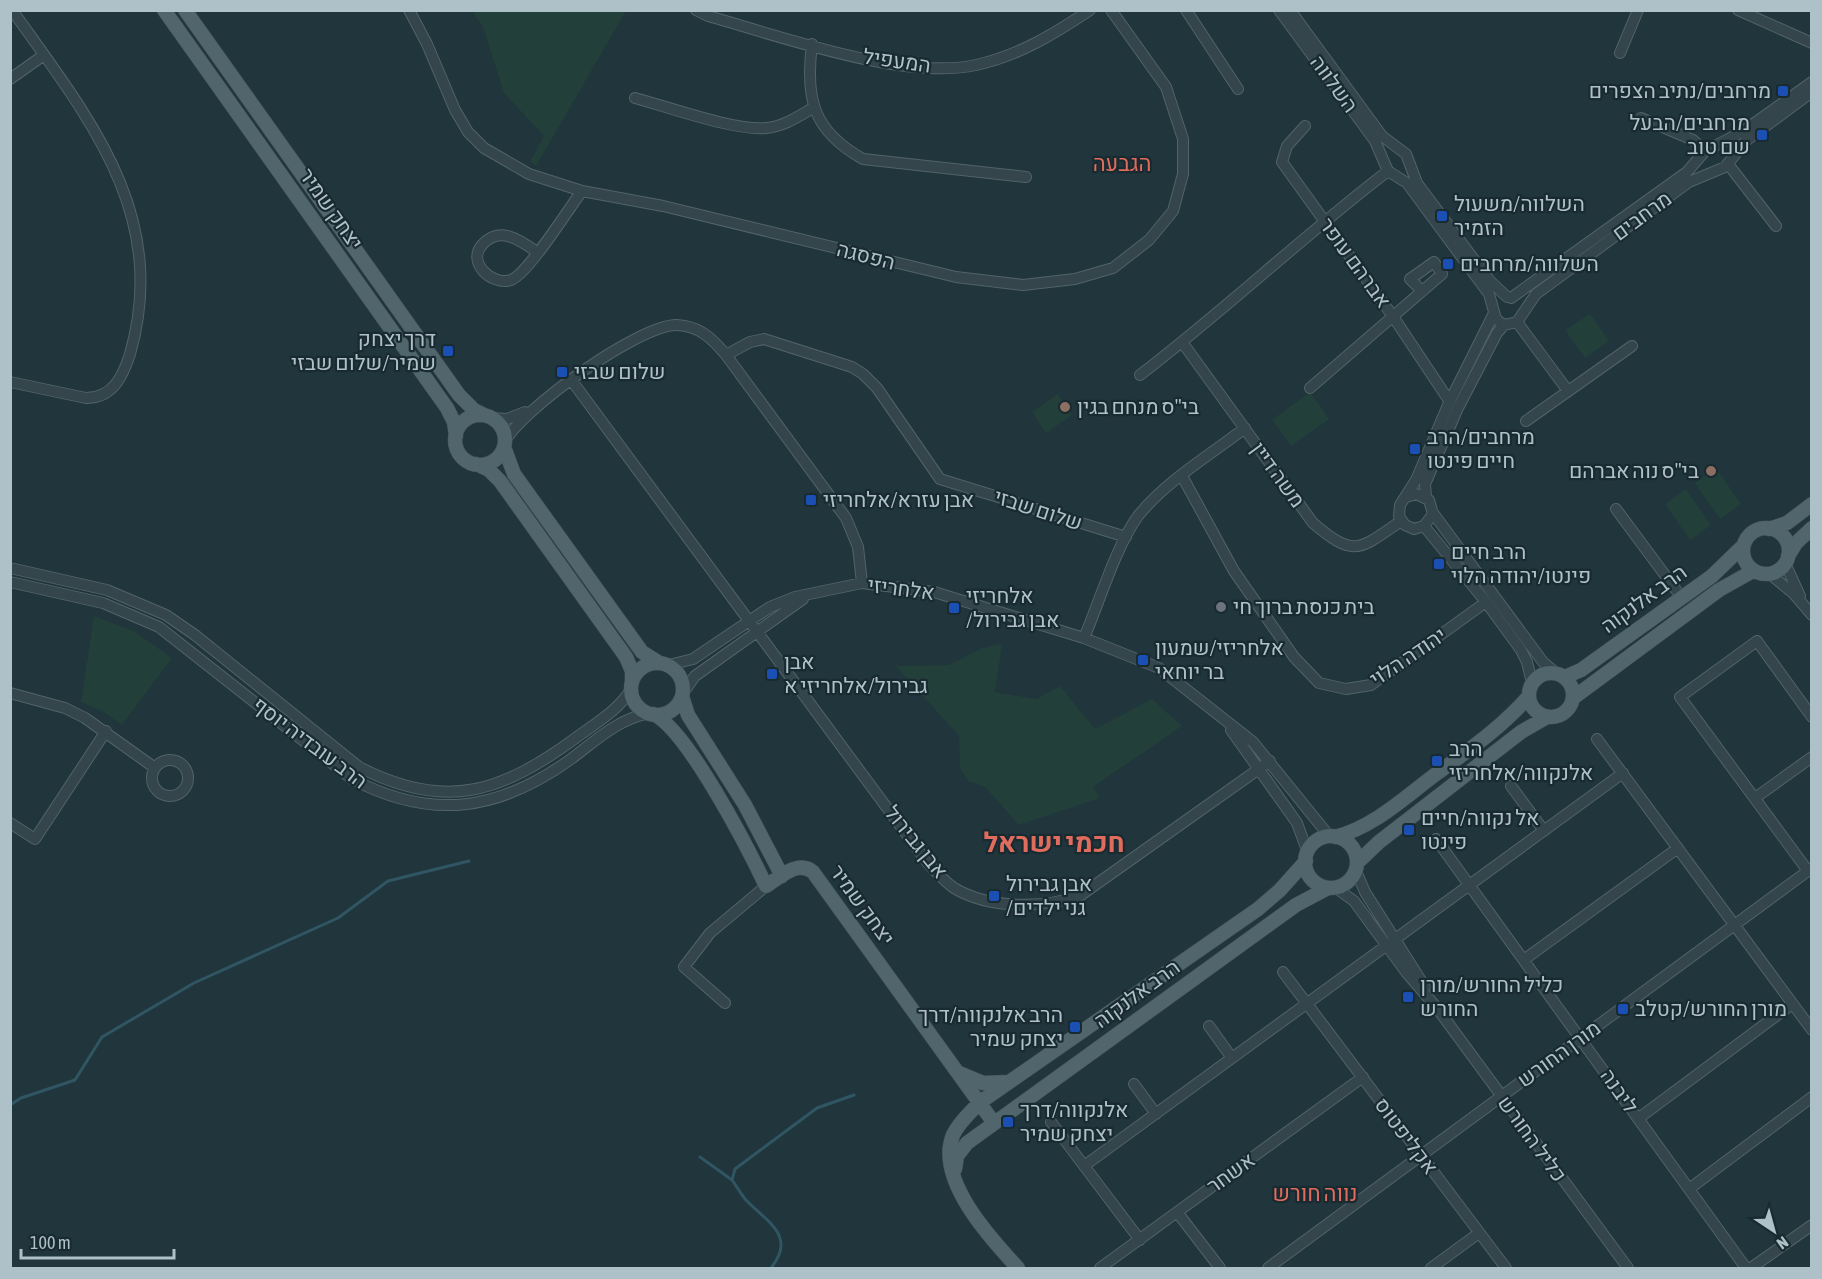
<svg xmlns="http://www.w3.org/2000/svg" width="1822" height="1279" font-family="'Asap Condensed',Heebo,sans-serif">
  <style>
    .green { fill: #233f39 }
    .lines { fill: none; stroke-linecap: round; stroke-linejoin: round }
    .stream { stroke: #305563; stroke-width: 3 }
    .minor-casing { stroke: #52636a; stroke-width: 12 }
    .major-casing { stroke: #405158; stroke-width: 15 }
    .minor { stroke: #34464c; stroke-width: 10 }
    .major { stroke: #51656c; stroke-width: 14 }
    .transit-dot { fill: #1a4fb4; stroke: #192a31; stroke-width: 2 }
    .education-dot { fill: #8d6e63; stroke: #192a31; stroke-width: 2 }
    .worship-dot { fill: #6b7280; stroke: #192a31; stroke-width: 2 }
    .labels { text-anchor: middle; stroke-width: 4.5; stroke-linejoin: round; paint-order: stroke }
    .street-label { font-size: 21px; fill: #afc1c8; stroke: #192a31 }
    .poi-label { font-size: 21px; fill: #afc1c8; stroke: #192a31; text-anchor: start }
    .neighbourhood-label { font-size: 22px; fill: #e06c5d; stroke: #192a31 }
    .district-label { font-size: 27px; font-weight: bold; fill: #e06c5d; stroke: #192a31 }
  </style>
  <rect width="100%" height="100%" fill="#20353c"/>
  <!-- green -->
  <path class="green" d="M 472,11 L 626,11 L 536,166 L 530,162 L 544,136 L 504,93 L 483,27 Z
    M 1590,314 L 1609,341 L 1585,358 L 1565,330 Z
    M 1310,392 L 1329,419 L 1291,446 L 1272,420 Z
    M 1058,394 L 1072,415 L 1046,433 L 1032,412 Z
    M 1716,468 L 1741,504 L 1720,519 L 1695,483 Z
    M 1686,489 L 1711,525 L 1690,540 L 1665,504 Z
    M 94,616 L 134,631 L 172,658 L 122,725 L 102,711 L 81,702 Z
    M 1002,644 L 995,692 L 1036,699 L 1060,686 L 1095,729 L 1152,699 L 1182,726 L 1093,787 L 1100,798 L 1019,825 L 985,787 L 968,781 L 960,768 L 959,736 L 896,666 L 949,665 L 982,648 Z"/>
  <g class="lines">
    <!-- stream -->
    <path class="stream" d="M 10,1105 L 21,1098 L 75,1080 L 102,1037 L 194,983 L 338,918 L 388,881 L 469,861
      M 700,1157 L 732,1180
      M 771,1268 C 797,1236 767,1222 746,1200 C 741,1194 737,1187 732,1180 L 735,1169 L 817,1108 L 854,1095"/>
    <defs>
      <path id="minor" d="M 409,10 L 427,44 L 455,110 L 468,132 L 484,148 L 529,174 L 582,191 L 663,206 L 956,277 L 1023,285 L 1075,279 L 1113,268 L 1149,240 L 1173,211 L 1183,174 L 1183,139 L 1166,87 L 1111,10
        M 696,10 L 708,16 C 780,36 904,81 976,65 C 1018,56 1054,34 1090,10
        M 1186,10 L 1238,89
        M 1279,10 L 1375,141 L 1388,171 L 1407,183 L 1489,294 L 1496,319 L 1504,325 L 1517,322 L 1536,294 L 1689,182 L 1725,167 L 1747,140 L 1812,92
        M 1290,10 L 1382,136 L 1406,154 L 1417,183 L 1490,281 L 1507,297
        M 1738,10 L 1812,43
        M 812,44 C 805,99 813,131 863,159 L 1026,177
        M 1620,53 L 1638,10
        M 10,79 L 44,55
        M 635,98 C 668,107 735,131 766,128 C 783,127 799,116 813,108
        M 1641,118 L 1693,140 L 1705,151
        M 1305,126 L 1287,146 L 1282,162 L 1392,315 L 1450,402
        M 1728,164 L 1776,226
        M 537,252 C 520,240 499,225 482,245 C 467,262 491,286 511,280 C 528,274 569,208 582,191
        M 1511,298 L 1687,172 L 1705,151 L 1742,132 L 1812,82
        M 1517,322 L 1568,391
        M 1182,342 L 1313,523 C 1355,559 1360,549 1401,521
        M 726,355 L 750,342 L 764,339 L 852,367 L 863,374 L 877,388 L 940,479 L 1126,537
        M 1140,375 C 1225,310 1303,236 1388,171
        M 572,381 L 927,862 C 935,871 944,881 954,888 C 989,909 1044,909 1081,895 L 1270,761
        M 10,382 L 86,398 C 113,398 123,376 130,354 C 170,214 88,117 12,10
        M 1310,388 L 1442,274 L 1434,262 L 1410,279 L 1422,291
        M 491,418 L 507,419 L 525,412
        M 1526,421 L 1632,346
        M 504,443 C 520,410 640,324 677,325 C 699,326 712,338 726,355 L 846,518 L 858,547 L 862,583
        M 1182,476 L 1234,571 L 1294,657 L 1319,683 L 1346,689 L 1371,685 L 1486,602
        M 1406,497 L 1416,494 L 1429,500 L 1433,514 L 1424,526 L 1414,529 L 1405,525 L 1399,516 L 1400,505 L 1416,480 L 1448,405 L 1494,313
        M 1426,497 L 1425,484 L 1457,410 L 1497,333 L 1504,325
        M 1616,509 L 1682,598
        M 1433,513 L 1543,662 L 1556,673
        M 1424,526 L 1486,602 L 1521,650 L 1527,662 L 1532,683
        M 1785,563 L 1800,596
        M 10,568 L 107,590 L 166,615 L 195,635 L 359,767 C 446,812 502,792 577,737 C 596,723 619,710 631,689
        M 1770,574 L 1794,594 L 1812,615
        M 10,582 L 103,603 L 159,627 L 352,779 C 432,821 499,811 571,759 C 595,741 618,719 649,713
        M 1084,638 C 1099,603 1116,546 1138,516 C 1166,481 1210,455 1245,428
        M 669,665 L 693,659 L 770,607 L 795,597 L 862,583 L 934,592 L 1084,638 L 1159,668 L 1253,742 L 1330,837
        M 10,693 L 65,708 L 85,718 L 155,768
        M 683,693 L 695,676 L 803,599
        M 1231,730 L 1297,823 L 1308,853
        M 1597,739 L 1812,1030
        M152 778a18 18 0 1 1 36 0a18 18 0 1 1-36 0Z
        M 1511,786 L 1544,831
        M 1755,798 L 1812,757
        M 10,823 L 35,839 L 106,731
        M 1436,839 L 1746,1268
        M 1356,871 L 1365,892 L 1425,987
        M 1808,871 L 1680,697 L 1757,641 L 1812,717
        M 1336,888 L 1354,901 L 1406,972 L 1437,1008 L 1628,1268
        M 1525,959 L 1678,848
        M 1283,972 L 1506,1268
        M 725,1003 L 684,967 L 710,933 L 766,886
        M 1209,1026 L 1232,1058
        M 1134,1084 L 1156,1114
        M 1639,1118 L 1792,1004
        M 1051,1122 L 1140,1240
        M 1084,1166 L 1623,773
        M 1689,1189 L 1812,1097
        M 1177,1212 L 1220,1268
        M 1100,1268 L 1363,1077
        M 1268,1268 L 1812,868
        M 1431,1268 L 1479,1233
        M 1751,1268 L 1812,1225"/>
      <path id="major" d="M 164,10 L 447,408 L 454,422 L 456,436
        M 185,10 L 459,395 L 474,410 L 484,415
        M455 440a25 25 0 1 1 50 0a25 25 0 1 1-50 0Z
        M 504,447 L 514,474 L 642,652 L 658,662
        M 476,464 L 489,470 L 500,481 L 626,657 L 632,671 L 632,683
        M1743 551a23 23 0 1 1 46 0a23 23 0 1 1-46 0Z
        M 1769,529 L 1787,523 L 1812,504
        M 1788,556 L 1796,543 L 1812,528
        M631 689a26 26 0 1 1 52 0a26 26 0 1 1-52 0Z
        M1529 695a22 22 0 1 1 44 0a22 22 0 1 1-44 0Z
        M 1565,677 L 1581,670 L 1712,576 L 1743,546
        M 682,696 L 688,715 L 745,805 L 782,876
        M 1573,698 L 1719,590 L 1753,571
        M 653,714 C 687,729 749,850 766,886 C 779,878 798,859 813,872 L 994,1123
        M1305 862a26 26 0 1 1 52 0a26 26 0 1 1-52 0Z
        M 1335,837 C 1374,827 1405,797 1436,774 C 1469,750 1502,727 1529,696
        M 1357,863 L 1379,842 L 1521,732 L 1547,717
        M 959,1073 L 983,1083 L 1009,1082
        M 955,1169 L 957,1156 L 967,1143 L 1296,905 L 1328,888
        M 1018,1268 C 991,1239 935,1179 953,1135 C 959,1122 970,1113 979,1103 L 1258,909 L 1280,890 L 1306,861"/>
    </defs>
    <!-- minor casing -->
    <use href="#minor" class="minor-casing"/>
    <!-- major casing -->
    <use href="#major" class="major-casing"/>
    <!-- minor -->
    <use href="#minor" class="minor"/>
    <!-- major -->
    <use href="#major" class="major"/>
  </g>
  <!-- markers -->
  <g class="transit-dot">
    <rect x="1777" y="85" width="12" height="12" rx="3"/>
    <rect x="1756" y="129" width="12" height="12" rx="3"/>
    <rect x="1436" y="210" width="12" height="12" rx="3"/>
    <rect x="1442" y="258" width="12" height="12" rx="3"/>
    <rect x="442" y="345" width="12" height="12" rx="3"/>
    <rect x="556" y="366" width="12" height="12" rx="3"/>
    <rect x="1409" y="443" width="12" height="12" rx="3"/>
    <rect x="805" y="494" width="12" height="12" rx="3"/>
    <rect x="1433" y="558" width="12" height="12" rx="3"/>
    <rect x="948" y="602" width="12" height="12" rx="3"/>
    <rect x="1137" y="654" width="12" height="12" rx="3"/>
    <rect x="766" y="668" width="12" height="12" rx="3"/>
    <rect x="1431" y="755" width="12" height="12" rx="3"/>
    <rect x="1403" y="824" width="12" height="12" rx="3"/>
    <rect x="988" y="890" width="12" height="12" rx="3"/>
    <rect x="1402" y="991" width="12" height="12" rx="3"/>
    <rect x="1617" y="1003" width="12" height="12" rx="3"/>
    <rect x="1069" y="1021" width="12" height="12" rx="3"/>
    <rect x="1002" y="1116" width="12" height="12" rx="3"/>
  </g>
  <g class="education-dot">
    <circle cx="1065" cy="407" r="6"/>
    <circle cx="1711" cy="471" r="6"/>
  </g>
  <circle class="worship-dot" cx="1221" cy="607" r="6"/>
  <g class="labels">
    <!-- street labels -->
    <g class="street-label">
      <text transform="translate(897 61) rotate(8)" y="7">המעפיל</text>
      <text transform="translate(1334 84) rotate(54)" y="7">השלווה</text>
      <text transform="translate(331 209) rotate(55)" y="7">יצחק שמיר</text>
      <text transform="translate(1642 216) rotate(-36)" y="7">מרחבים</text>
      <text transform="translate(866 256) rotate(14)" y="7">הפסגה</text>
      <text transform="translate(1355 263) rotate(54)" y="7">אברהם עופר</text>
      <text transform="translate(1278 475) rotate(54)" y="7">משה דיין</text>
      <text transform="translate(1038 510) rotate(18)" y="7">שלום שבזי</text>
      <text transform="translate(901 589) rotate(7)" y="7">אלחריזי</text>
      <text transform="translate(1644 599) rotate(-36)" y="7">הרב אלנקוה</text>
      <text transform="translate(1408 657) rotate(-34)" y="7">יהודה הלוי</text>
      <text transform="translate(310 743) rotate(37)" y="7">הרב עובדיה יוסף</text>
      <text transform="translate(916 842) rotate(51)" y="7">אבן גבירול</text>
      <text transform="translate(862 905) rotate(54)" y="7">יצחק שמיר</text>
      <text transform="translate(1137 994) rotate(-36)" y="7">הרב אלנקוה</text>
      <text transform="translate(1559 1054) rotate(-36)" y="7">מורן החורש</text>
      <text transform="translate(1619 1091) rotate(55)" y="7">ליבנה</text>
      <text transform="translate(1406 1136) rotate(53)" y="7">אקליפטוס</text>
      <text transform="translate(1532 1139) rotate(54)" y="7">כליל החורש</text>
      <text transform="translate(1231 1173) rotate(-36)" y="7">אשחר</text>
    </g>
    <!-- poi labels -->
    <g class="poi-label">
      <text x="1771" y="98" text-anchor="end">מרחבים/נתיב הצפרים</text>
      <text x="1750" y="130" text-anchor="end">מרחבים/הבעל<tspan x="1750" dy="24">שם טוב</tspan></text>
      <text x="1454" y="211">השלווה/משעול<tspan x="1454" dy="24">הזמיר</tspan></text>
      <text x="1460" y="271">השלווה/מרחבים</text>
      <text x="436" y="346" text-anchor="end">דרך יצחק<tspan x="436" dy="24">שמיר/שלום שבזי</tspan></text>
      <text x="574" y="379">שלום שבזי</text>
      <text x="1077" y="414">בי"ס מנחם בגין</text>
      <text x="1427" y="444">מרחבים/הרב<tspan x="1427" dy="24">חיים פינטו</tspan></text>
      <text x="1699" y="478" text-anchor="end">בי"ס נוה אברהם</text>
      <text x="823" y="507">אבן עזרא/אלחריזי</text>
      <text x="1451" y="559">הרב חיים<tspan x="1451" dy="24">פינטו/יהודה הלוי</tspan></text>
      <text x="966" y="603">אלחריזי<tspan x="966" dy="24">/אבן גבירול</tspan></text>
      <text x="1233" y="614">בית כנסת ברוך חי</text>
      <text x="1155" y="655">אלחריזי/שמעון<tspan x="1155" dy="24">בר יוחאי</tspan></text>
      <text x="784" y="669">אבן<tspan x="784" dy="24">גבירול/אלחריזי א</tspan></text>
      <text x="1449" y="756">הרב<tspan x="1449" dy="24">אלנקווה/אלחריזי</tspan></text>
      <text x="1421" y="825">אל נקווה/חיים<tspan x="1421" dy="24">פינטו</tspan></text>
      <text x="1006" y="891">אבן גבירול<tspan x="1006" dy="24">/גני ילדים</tspan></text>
      <text x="1420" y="992">כליל החורש/מורן<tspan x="1420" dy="24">החורש</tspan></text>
      <text x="1635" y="1016">מורן החורש/קטלב</text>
      <text x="1063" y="1022" text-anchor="end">הרב אלנקווה/דרך<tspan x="1063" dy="24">יצחק שמיר</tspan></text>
      <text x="1020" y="1117">אלנקווה/דרך<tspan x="1020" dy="24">יצחק שמיר</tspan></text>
    </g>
    <!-- neighbourhood labels -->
    <g class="neighbourhood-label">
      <text x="1122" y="171">הגבעה</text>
      <text x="1315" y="1201">נווה חורש</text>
    </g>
    <!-- district labels -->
    <g class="district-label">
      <text x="1054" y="852">חכמי ישראל</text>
    </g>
  </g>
  <!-- border -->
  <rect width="1822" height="1279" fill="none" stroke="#afc1c8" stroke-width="24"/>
  <!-- north arrow -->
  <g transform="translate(1774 1231) rotate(144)" stroke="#192a31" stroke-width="4.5" paint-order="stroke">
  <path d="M0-4.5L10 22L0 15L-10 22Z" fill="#afc1c8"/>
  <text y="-9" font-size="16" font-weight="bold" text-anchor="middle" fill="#afc1c8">N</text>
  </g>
  <!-- scale -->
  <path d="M21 1249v9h153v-9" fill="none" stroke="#afc1c8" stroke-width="3"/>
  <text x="30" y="1249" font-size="18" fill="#afc1c8" stroke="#192a31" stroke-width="4.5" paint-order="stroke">100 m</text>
</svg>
